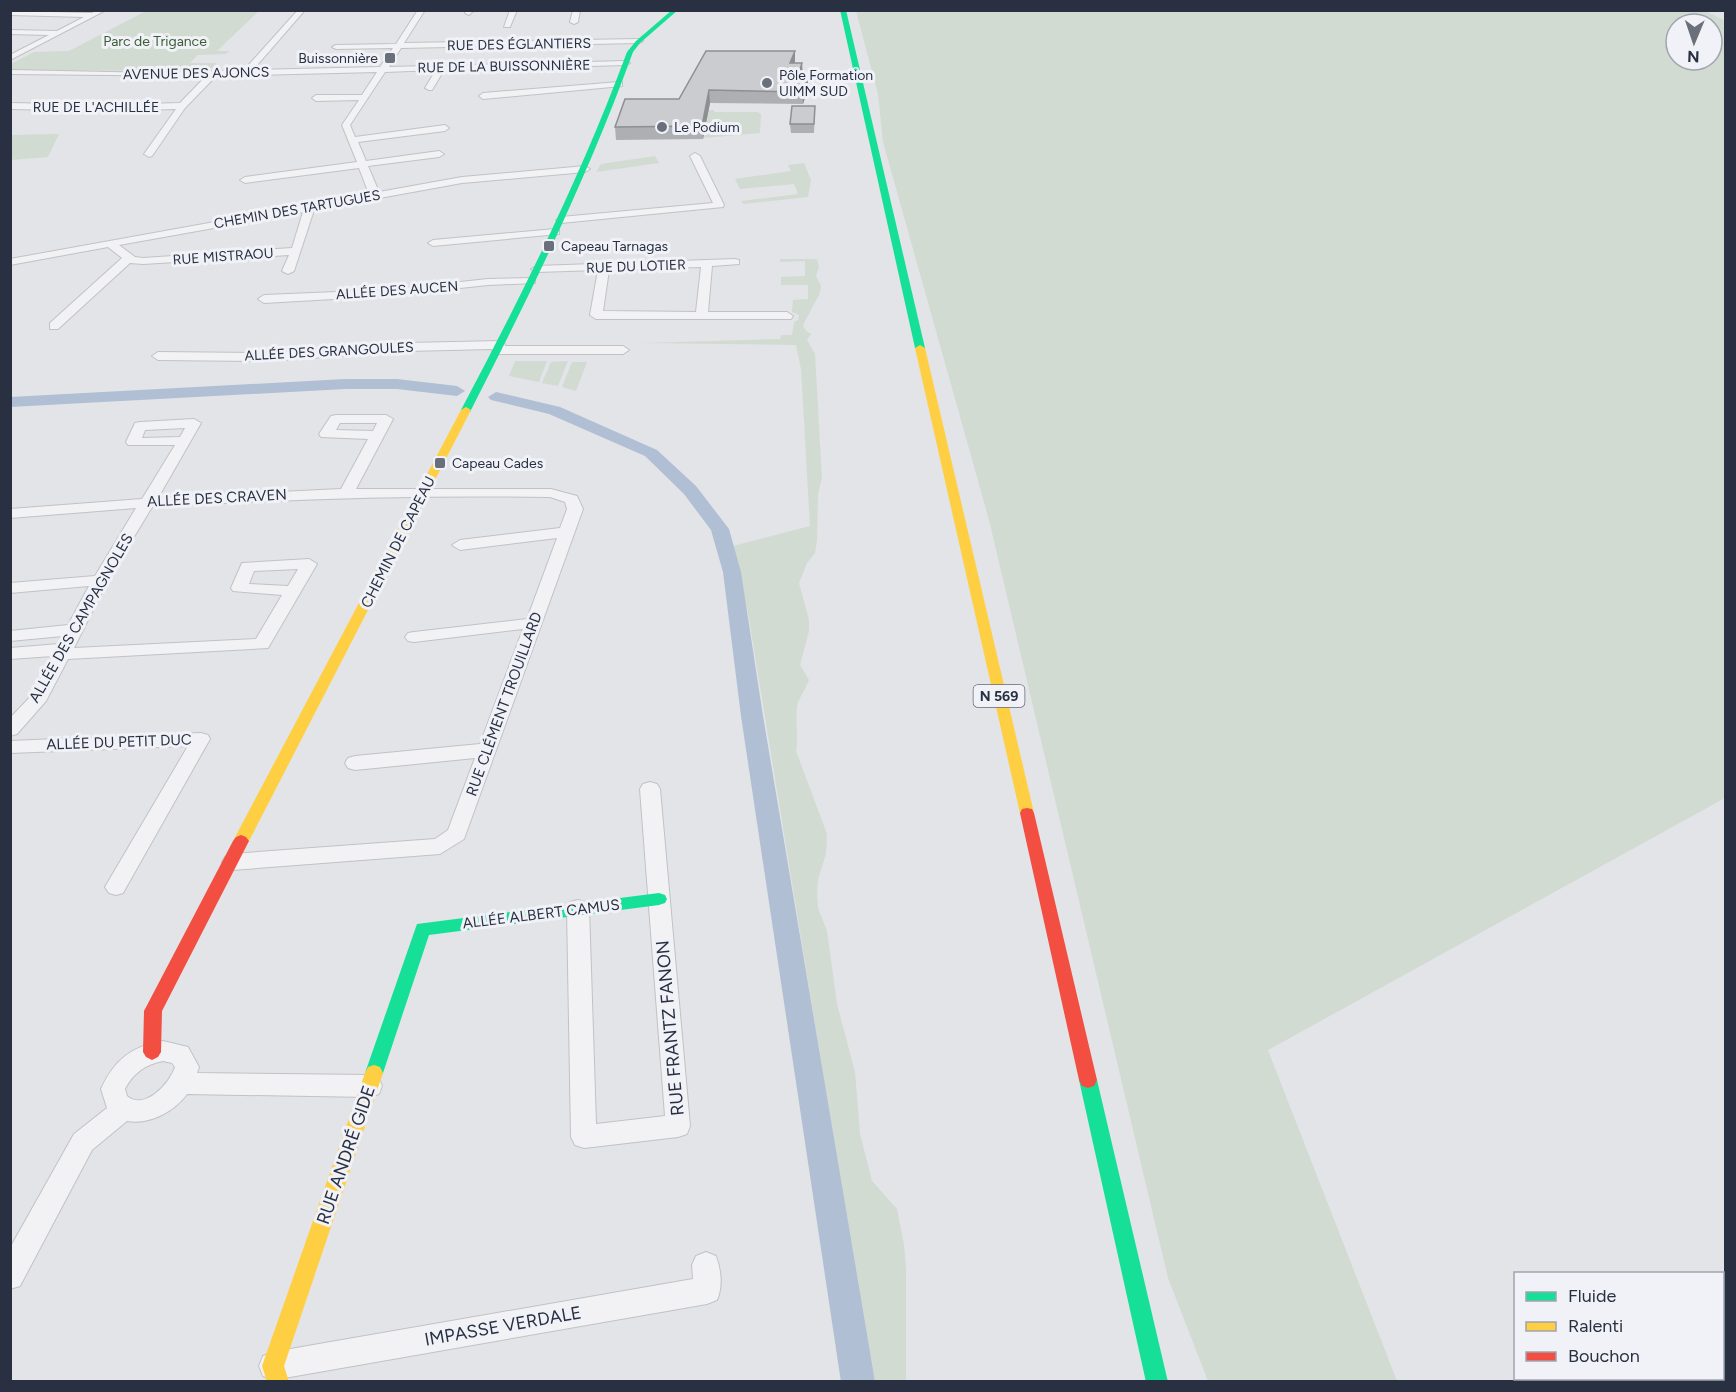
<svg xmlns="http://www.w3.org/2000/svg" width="1736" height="1392" font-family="Figtree,sans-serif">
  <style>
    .green { fill: #d2dbd2; fill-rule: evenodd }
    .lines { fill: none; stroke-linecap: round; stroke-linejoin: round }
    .canal { fill: #b0bfd3; fill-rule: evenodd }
    .street-casing { stroke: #c0c2c5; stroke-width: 2 }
    .street { fill: #f2f2f4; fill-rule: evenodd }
    .fast { fill: #16e098; fill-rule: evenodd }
    .slow { fill: #ffcf43; fill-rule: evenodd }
    .jam { fill: #f24e42; fill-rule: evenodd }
    .wall { fill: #aeafb2 }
    .shaded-wall { fill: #8d8f91 }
    .building { fill: #cacccf; stroke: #8d8f91; stroke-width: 1.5 }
    .poi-dot { fill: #696f7b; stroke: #f0f2f7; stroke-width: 2 }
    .labels { text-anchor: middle; stroke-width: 6; stroke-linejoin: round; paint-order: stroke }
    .far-park-label { font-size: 14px; fill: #3b5d35; stroke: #f0f2f7 }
    .far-street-label { font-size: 14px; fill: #283041; stroke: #f0f2f7 }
    .far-poi-label { font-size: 14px; fill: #283041; stroke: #f0f2f7; text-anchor: start }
    .shield { fill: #f0f2f7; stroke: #646a78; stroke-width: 1.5 }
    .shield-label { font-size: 14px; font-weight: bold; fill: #283041 }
    .street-label { font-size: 15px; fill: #283041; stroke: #f0f2f7 }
    .near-street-label { font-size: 18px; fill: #283041; stroke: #f0f2f7 }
  </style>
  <rect width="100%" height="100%" fill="#e2e4e7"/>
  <!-- green -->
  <path class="green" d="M 1703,10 L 1726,21 L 1725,798 L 1268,1050 L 1397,1381 L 1208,1381 L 1168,1278 L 989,520 L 883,142 L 878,94 L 856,11 ZM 1676,24 L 1712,24 L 1712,60 L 1676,60 Z
    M 146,11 L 259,11 L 217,51 L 230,51 L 226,54 L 198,55 L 190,63 L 217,63 L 209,71 L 11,70 L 11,64 L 34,52 L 69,51 Z
    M 709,110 L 714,110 L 714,112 L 758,112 L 761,114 L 760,133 L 704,138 Z
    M 59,134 L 48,157 L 11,160 L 11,135 Z
    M 655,156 L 659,163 L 596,172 L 601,164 Z
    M 804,163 L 811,180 L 808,197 L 744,204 L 741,201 L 798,194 L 794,184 L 740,189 L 735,179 L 791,171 L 788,165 Z
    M 780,259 L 817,259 L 819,267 L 816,276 L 821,286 L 819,295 L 803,325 L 806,331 L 811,334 L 807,340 L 815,354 L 822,478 L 818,494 L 817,541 L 815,553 L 807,563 L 799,583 L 809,620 L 809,631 L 800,665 L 809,680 C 806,688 801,695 798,702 C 794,717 799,735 796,751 L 827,834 L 826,854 L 818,879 L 817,894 L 818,908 L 827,931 L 837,1004 L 855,1072 L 860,1134 L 872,1181 L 897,1209 L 904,1245 L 906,1269 L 906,1381 L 873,1381 L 748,613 L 733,546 L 810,526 L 801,369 L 796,345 L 642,343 L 780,339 L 781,335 L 792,335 L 794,322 L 798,320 L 799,315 L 792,312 L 793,300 L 808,299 L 808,285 L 781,285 L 781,277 L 805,276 L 805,261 L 780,262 Z
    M 515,361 L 547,361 L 539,382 L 509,376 Z
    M 568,361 L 558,386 L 542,383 L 551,362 Z
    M 572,362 L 587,362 L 576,391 L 562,387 Z"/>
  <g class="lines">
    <!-- canal -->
    <path class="canal" d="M 345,379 L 397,379 L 457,386 L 465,391 L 457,396 L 397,389 L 345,389 L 10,407 L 10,397 Z
      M 496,392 L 560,407 L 657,450 L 696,486 L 729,529 L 741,572 L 763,716 L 875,1382 L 841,1382 L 741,716 L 723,572 L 711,530 L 684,494 L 645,456 L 549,414 L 491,400 L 488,397 Z"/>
    <defs>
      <path id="street" d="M 97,10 L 106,10 L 10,60 L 10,55 L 49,35 L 10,34 L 10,30 L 57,31 L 84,17 L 10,15 L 10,11 L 92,13 Z
        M 298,10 L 305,10 L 253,70 L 380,67 L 393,48 L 336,49 L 332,47 L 336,45 L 396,44 L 418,10 L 425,10 L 404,43 L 639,39 L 643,41 L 639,43 L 401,48 L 389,67 L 626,61 L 630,63 L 626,65 L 444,70 L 432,90 L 429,90 L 425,88 L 436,70 L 385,72 L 350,125 L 355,137 L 445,125 L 449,128 L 445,131 L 358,142 L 366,161 L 439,151 L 444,154 L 439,157 L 368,166 L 379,192 L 462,177 L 585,166 L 590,169 L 585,172 L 462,183 L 314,210 L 294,271 L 288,274 L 282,271 L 289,255 L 143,264 L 130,263 L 58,329 L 50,329 L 50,323 L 122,258 L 108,247 L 10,265 L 10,259 L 369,194 L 359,168 L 245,183 L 240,180 L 245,177 L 357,162 L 342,125 L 359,100 L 316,101 L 312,98 L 316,95 L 362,95 L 377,72 L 216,76 L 185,108 L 152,156 L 149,157 L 144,154 L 176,109 L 107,111 L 10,109 L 10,103 L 107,105 L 180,103 L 206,76 L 10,74 L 10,70 L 160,73 L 244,70 ZM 303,212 L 292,248 L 143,258 L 135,257 L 119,245 Z
        M 467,10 L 474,10 L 469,15 L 465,13 Z
        M 510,10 L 517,10 L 510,27 L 504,27 Z
        M 573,10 L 580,10 L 578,22 L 574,24 L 570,22 Z
        M 619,82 L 622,82 L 622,86 L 483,99 L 479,96 L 483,93 Z
        M 695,153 L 700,156 L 724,205 L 723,207 L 561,223 L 556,220 L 561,217 L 713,203 L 690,156 Z
        M 555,229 L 559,230 L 559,234 L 433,246 L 428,243 L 433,240 Z
        M 735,259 L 739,260 L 739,264 L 712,266 L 708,312 L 787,312 L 793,316 L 791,319 L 596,319 L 590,315 L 598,270 L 537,272 L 531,269 L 537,266 ZM 701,267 L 696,312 L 603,311 L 609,270 Z
        M 531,278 L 535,279 L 535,283 L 488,285 L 385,296 L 264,303 L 258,299 L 264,295 L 385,290 L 488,279 Z
        M 500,341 L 504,342 L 505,346 L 623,346 L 629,350 L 623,354 L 497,354 L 493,353 L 492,349 L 407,351 L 269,361 L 158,360 L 152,356 L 158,352 L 269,353 L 407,343 Z
        M 336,415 L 386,415 L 393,419 L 356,489 L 551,489 L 577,496 L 583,509 L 464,839 L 440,854 L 232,870 L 225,867 L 222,862 L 225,857 L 232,854 L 435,839 L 448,830 L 475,758 L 355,770 L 348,768 L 345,763 L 348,758 L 355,756 L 480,744 L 523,629 L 414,642 L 408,641 L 405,637 L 408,633 L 414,632 L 527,619 L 557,538 L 460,550 L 452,545 L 460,540 L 560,528 L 567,509 L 565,502 L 550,497 C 417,495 285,499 152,507 L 108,580 L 74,648 L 256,639 L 282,595 L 233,591 L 231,588 L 242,563 L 309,559 L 317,564 L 268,648 L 68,659 L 46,701 L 17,734 L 10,736 L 10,718 L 33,694 L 53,656 L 10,659 L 10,648 L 59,644 L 63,636 L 10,641 L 10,631 L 68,625 L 89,586 L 10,593 L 10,583 L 95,576 L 136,508 L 10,518 L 10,509 L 142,499 L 175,445 L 128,445 L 126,442 L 135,423 L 140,422 L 194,419 L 201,423 L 158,498 L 341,489 L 368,439 L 321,437 L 319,434 L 331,416 ZM 340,423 L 377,423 L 373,431 L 336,430 ZM 185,428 L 180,437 L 142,438 L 145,430 ZM 298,569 L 288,586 L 249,584 L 254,571 Z
        M 201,733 L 208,735 L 210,739 L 123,893 L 116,895 L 109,893 L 105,887 L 188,746 L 10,753 L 10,741 Z
        M 650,782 L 657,784 L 660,789 L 690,1126 L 687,1134 L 678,1137 L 584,1148 L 575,1145 L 571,1137 L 567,908 L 570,902 L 578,900 L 586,902 L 589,908 L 596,1124 L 665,1116 L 640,789 L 643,784 Z
        M 163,1041 L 188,1047 L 199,1067 L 197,1073 L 370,1075 L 379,1078 L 382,1086 L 379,1094 L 370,1097 L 187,1094 C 174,1112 149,1125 127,1121 L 92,1150 L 20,1286 L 10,1289 L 10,1248 L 74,1134 L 107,1108 L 101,1089 C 114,1060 132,1046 163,1041 ZM 163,1061 L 172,1063 L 175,1067 C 170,1083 145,1111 127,1096 L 125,1089 C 133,1073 146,1064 163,1061 Z
        M 706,1252 L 716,1256 C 721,1270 723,1286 717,1300 L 707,1304 L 273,1380 L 263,1376 L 259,1366 L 263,1356 L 273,1352 L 693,1279 L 692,1265 L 696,1256 Z"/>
    </defs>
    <!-- street casing -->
    <use href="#street" class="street-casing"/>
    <!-- street -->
    <use href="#street" class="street"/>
    <!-- fast -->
    <path class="fast" d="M 672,10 L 678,10 L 640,43 L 633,52 C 588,176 531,293 471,410 L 470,412 L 462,412 L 461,410 C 523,293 581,176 627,52 L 636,41 Z
      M 840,10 L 846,10 L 925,348 L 920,351 L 915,348 Z
      M 659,893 L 665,895 L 667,899 L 665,903 L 659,905 L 429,935 L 383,1073 L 380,1079 L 374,1081 L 368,1079 L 365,1073 L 417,924 Z
      M 1088,1072 L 1094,1074 L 1097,1080 L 1168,1382 L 1146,1382 L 1079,1080 L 1082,1074 Z"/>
    <!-- slow -->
    <path class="slow" d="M 920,345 L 925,348 L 1034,813 L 1032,817 L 1022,817 L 1020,813 L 915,348 Z
      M 466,407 L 471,410 L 249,841 L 246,845 L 236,845 L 233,841 L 461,410 Z
      M 374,1065 L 380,1067 L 383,1073 L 284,1366 L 289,1382 L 267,1382 L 262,1366 L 365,1073 L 368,1067 Z"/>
    <!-- jam -->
    <path class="jam" d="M 1027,808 L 1032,809 L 1034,813 L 1097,1080 L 1094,1086 L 1088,1088 L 1082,1086 L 1079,1080 L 1020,813 L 1022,809 Z
      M 241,835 L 246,837 L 249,841 L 162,1011 L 161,1052 L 158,1057 L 152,1060 L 146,1057 L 143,1052 L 144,1011 L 233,841 L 236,837 Z"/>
  </g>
  <!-- wall -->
  <path class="wall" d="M 795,51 L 795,63 L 803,76 L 808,76 L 808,88 L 803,104 L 710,103 L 703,139 L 616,140 L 615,127 L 679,99 Z
    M 815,106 L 814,133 L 791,133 L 790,124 Z"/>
  <!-- shaded-wall -->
  <path class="shaded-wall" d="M 795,51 L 795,63 L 790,63 Z
    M 802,63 L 803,75 L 798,88 L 798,76 Z
    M 808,76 L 808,88 L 803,104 L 802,92 Z
    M 709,90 L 710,103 L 703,139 L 702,126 Z"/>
  <!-- building -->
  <path class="building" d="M 706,51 L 795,51 L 790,63 L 802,63 L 798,76 L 808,76 L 802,92 L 709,90 L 702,126 L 615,127 L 625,99 L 679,99 Z
    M 792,106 L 815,106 L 814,124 L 790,124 Z"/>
  <!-- markers -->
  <g class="poi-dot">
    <rect x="384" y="52" width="12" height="12" rx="3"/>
    <circle cx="767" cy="83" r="6"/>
    <circle cx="662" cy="127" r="6"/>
    <rect x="543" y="240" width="12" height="12" rx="3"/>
    <rect x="434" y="457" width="12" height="12" rx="3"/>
  </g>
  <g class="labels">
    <!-- far-park labels -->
    <g class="far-park-label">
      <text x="155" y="46">Parc de Trigance</text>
    </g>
    <!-- far-street labels -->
    <g class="far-street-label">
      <text transform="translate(519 44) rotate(-1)" y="5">RUE DES ÉGLANTIERS</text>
      <text transform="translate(504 66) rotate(-1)" y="5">RUE DE LA BUISSONNIÈRE</text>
      <text transform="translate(196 73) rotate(-1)" y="5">AVENUE DES AJONCS</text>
      <text x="96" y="112">RUE DE L'ACHILLÉE</text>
      <text transform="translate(297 209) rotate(-10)" y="5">CHEMIN DES TARTUGUES</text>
      <text transform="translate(223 256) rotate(-4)" y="5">RUE MISTRAOU</text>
      <text transform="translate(636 266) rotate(-2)" y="5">RUE DU LOTIER</text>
      <text transform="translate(397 290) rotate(-4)" y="5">ALLÉE DES AUCEN</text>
      <text transform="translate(329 351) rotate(-3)" y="5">ALLÉE DES GRANGOULES</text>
    </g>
    <!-- far-poi labels -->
    <g class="far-poi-label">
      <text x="378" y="63" text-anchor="end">Buissonnière</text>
      <text x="779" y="80">Pôle Formation<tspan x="779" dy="16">UIMM SUD</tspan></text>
      <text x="674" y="132">Le Podium</text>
      <text x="561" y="251">Capeau Tarnagas</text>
      <text x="452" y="468">Capeau Cades</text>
    </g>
    <!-- shield labels -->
    <rect class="shield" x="973.5" y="685" width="51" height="22" rx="4.5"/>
    <g class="shield-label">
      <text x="999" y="701">N 569</text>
    </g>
    <!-- street labels -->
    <g class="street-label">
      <text transform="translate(217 498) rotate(-3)" y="5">ALLÉE DES CRAVEN</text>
      <text transform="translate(398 542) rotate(-63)" y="5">CHEMIN DE CAPEAU</text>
      <text transform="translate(81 618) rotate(-60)" y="5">ALLÉE DES CAMPAGNOLES</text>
      <text transform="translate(504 704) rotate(-70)" y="5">RUE CLÉMENT TROUILLARD</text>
      <text transform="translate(119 742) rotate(-2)" y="5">ALLÉE DU PETIT DUC</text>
      <text transform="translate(541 914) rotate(-7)" y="5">ALLÉE ALBERT CAMUS</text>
    </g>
    <!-- near-street labels -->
    <g class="near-street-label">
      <text transform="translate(670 1028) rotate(-95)" y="6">RUE FRANTZ FANON</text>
      <text transform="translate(346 1155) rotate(-71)" y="6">RUE ANDRÉ GIDE</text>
      <text transform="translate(503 1326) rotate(-10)" y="6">IMPASSE VERDALE</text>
    </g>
  </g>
  <!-- border -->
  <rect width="1736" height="1392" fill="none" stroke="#283041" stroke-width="24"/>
  <!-- legend -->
  <rect x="1514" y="1272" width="210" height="108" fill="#f0f2f7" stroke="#a0a4ae" stroke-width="1.5"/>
  <rect x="1526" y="1292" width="30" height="9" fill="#16e098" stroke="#a0a4ae" stroke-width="1.5"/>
  <text x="1568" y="1302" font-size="18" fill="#283041">Fluide</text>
  <rect x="1526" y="1322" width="30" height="9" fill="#ffcf43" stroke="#a0a4ae" stroke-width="1.5"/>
  <text x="1568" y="1332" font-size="18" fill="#283041">Ralenti</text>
  <rect x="1526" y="1352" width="30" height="9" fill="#f24e42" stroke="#a0a4ae" stroke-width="1.5"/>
  <text x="1568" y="1362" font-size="18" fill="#283041">Bouchon</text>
  <!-- north arrow -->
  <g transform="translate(1694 42) rotate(182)"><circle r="28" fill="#f0f2f7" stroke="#a0a4ae" stroke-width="1.5"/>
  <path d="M0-4.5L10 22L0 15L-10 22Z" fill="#696f7b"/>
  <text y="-9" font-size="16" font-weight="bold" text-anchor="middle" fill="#283041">N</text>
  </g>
</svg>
